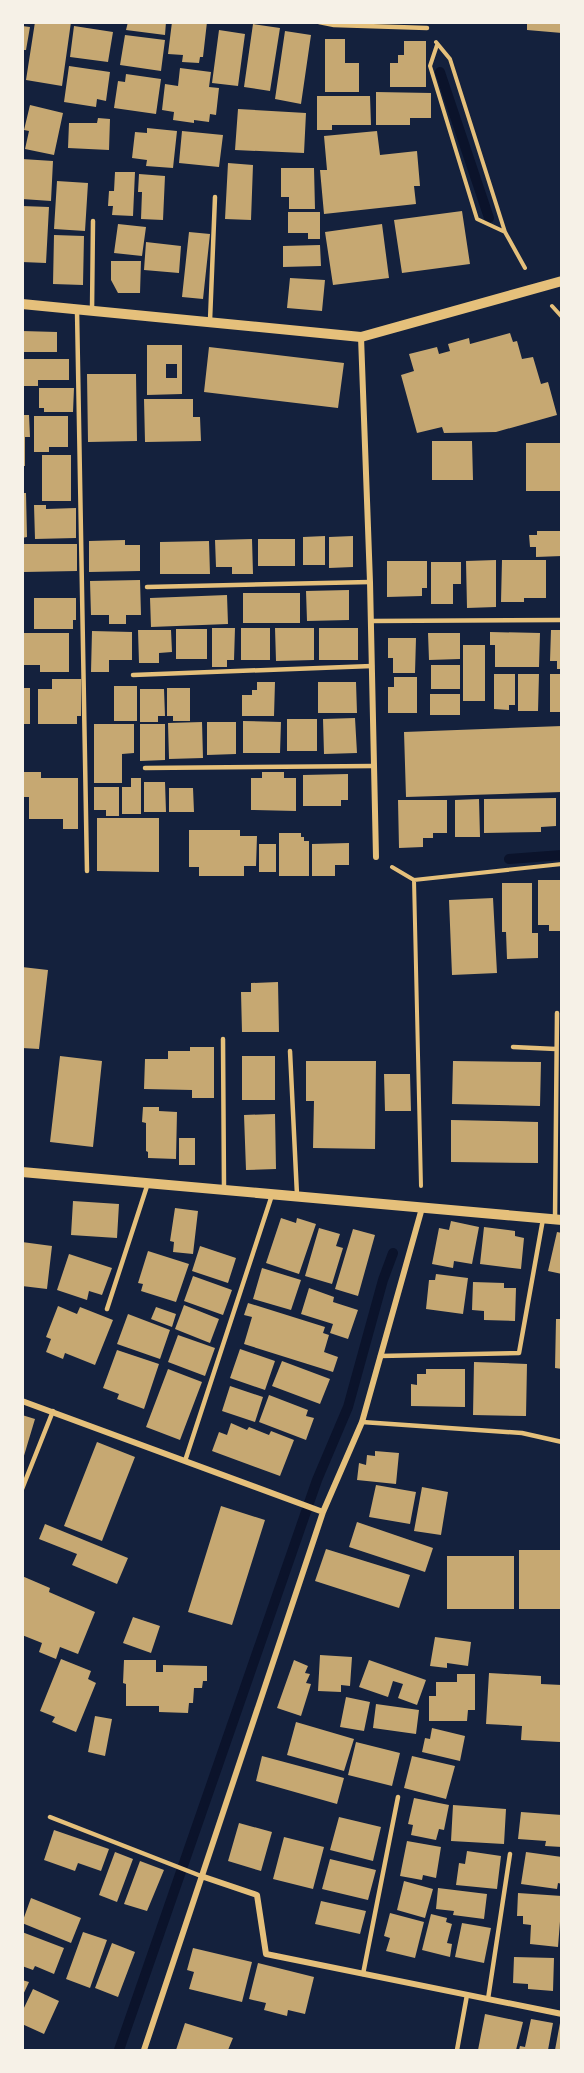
<svg xmlns="http://www.w3.org/2000/svg" width="584" height="2073" font-family="Jost,sans-serif">
  <style>
    .lines { fill: none; stroke-linecap: round; stroke-linejoin: round }
    .stream { stroke: #0b132b; stroke-width: 10 }
    .building { fill: #c6a872; fill-rule: evenodd }
    .path { stroke: #e5c07b; stroke-width: 4 }
    .service { stroke: #e5c07b; stroke-width: 4.5 }
    .minor { stroke: #e5c07b; stroke-width: 6 }
    .tertiary { stroke: #e5c07b; stroke-width: 10 }
  </style>
  <rect width="100%" height="100%" fill="#14213d"/>
  <g class="lines">
    <!-- stream -->
    <path class="stream" d="M 440,72 L 489,218
      M 509,859 L 562,855
      M 119,2050 L 317,1480 L 348,1407 L 383,1280 L 393,1253"/>
  </g>
  <!-- building -->
  <path class="building" d="M 35,22 L 71,22 L 62,86 L 26,80 Z
    M 128,22 L 166,22 L 165,35 L 126,30 Z
    M 172,22 L 207,22 L 203,57 L 200,57 L 199,63 L 182,62 L 183,55 L 168,54 Z
    M 527,22 L 562,22 L 562,33 L 527,30 Z
    M 253,24 L 280,28 L 270,91 L 244,87 Z
    M 22,26 L 30,27 L 26,50 L 22,50 Z
    M 74,26 L 113,32 L 108,62 L 70,57 Z
    M 219,30 L 245,34 L 238,86 L 212,83 Z
    M 285,31 L 311,35 L 301,104 L 275,99 Z
    M 125,35 L 165,40 L 161,71 L 120,65 Z
    M 325,39 L 345,39 L 345,63 L 359,63 L 359,92 L 325,92 Z
    M 404,41 L 426,41 L 426,87 L 390,87 L 390,63 L 398,63 L 398,55 L 404,55 Z
    M 69,66 L 110,72 L 106,101 L 97,99 L 96,107 L 64,102 Z
    M 180,68 L 211,72 L 209,87 L 219,88 L 216,115 L 210,114 L 209,122 L 194,120 L 194,123 L 173,120 L 174,112 L 162,110 L 165,84 L 178,86 Z
    M 126,74 L 161,79 L 156,114 L 114,108 L 118,81 L 125,82 Z
    M 376,92 L 431,93 L 431,118 L 410,118 L 410,125 L 376,125 Z
    M 317,96 L 370,96 L 371,125 L 332,125 L 332,130 L 317,130 Z
    M 30,105 L 63,113 L 54,155 L 25,149 L 29,131 L 24,130 Z
    M 238,109 L 306,113 L 304,153 L 235,150 Z
    M 98,118 L 110,119 L 109,150 L 68,148 L 69,123 L 97,123 Z
    M 147,128 L 177,131 L 173,168 L 146,166 L 147,160 L 132,158 L 135,132 L 147,133 Z
    M 182,131 L 223,135 L 219,167 L 179,163 Z
    M 377,131 L 380,155 L 417,151 L 420,186 L 414,186 L 416,204 L 324,214 L 320,170 L 327,170 L 324,136 Z
    M 22,159 L 53,161 L 51,201 L 22,199 Z
    M 228,163 L 253,165 L 251,220 L 225,219 Z
    M 281,168 L 314,168 L 315,209 L 289,209 L 289,197 L 281,197 Z
    M 115,172 L 135,172 L 133,216 L 112,215 L 113,206 L 108,206 L 109,191 L 114,191 Z
    M 139,174 L 165,176 L 163,220 L 141,219 L 142,192 L 138,192 Z
    M 57,181 L 88,183 L 85,231 L 54,229 Z
    M 22,206 L 49,207 L 46,263 L 22,262 Z
    M 462,211 L 470,264 L 402,273 L 394,220 Z
    M 288,212 L 320,212 L 320,239 L 308,239 L 308,233 L 288,233 Z
    M 118,224 L 146,227 L 142,256 L 114,253 Z
    M 382,224 L 389,278 L 333,285 L 325,232 Z
    M 189,232 L 210,234 L 203,299 L 182,297 Z
    M 54,235 L 84,236 L 83,285 L 53,284 Z
    M 146,242 L 181,246 L 179,273 L 144,270 Z
    M 320,245 L 321,266 L 283,267 L 283,246 Z
    M 111,261 L 141,261 L 140,293 L 118,293 L 111,280 Z
    M 290,278 L 325,280 L 322,311 L 287,308 Z
    M 22,331 L 57,332 L 57,352 L 22,352 Z
    M 510,333 L 513,342 L 517,341 L 522,359 L 533,357 L 541,384 L 548,382 L 557,415 L 496,432 L 444,433 L 442,427 L 417,433 L 401,375 L 414,371 L 409,354 L 437,347 L 439,354 L 450,351 L 448,344 L 469,338 L 470,344 Z
    M 147,345 L 182,345 L 182,394 L 147,395 ZM 166,364 L 177,364 L 177,378 L 166,378 Z
    M 209,347 L 344,363 L 338,408 L 204,392 Z
    M 22,359 L 69,359 L 69,380 L 38,380 L 38,386 L 22,386 Z
    M 87,374 L 136,374 L 137,441 L 88,442 Z
    M 39,388 L 74,388 L 73,412 L 44,412 L 44,408 L 39,408 Z
    M 144,399 L 193,399 L 193,417 L 200,417 L 201,441 L 145,442 Z
    M 22,415 L 29,415 L 30,437 L 25,437 L 25,466 L 22,466 Z
    M 34,416 L 68,416 L 68,447 L 49,447 L 49,452 L 34,452 Z
    M 432,441 L 472,441 L 473,480 L 432,480 Z
    M 526,443 L 562,443 L 562,491 L 526,491 Z
    M 42,455 L 71,455 L 71,501 L 42,501 Z
    M 22,493 L 26,493 L 27,537 L 22,538 Z
    M 34,505 L 46,505 L 46,509 L 76,508 L 76,538 L 35,539 Z
    M 537,531 L 562,531 L 562,556 L 536,557 L 536,547 L 530,547 L 529,535 L 537,535 Z
    M 325,536 L 325,565 L 303,565 L 303,537 Z
    M 353,536 L 353,567 L 329,568 L 329,537 Z
    M 252,539 L 253,574 L 232,574 L 232,567 L 216,567 L 215,540 Z
    M 258,539 L 295,539 L 295,566 L 258,566 Z
    M 125,540 L 125,545 L 140,545 L 140,571 L 89,572 L 89,541 Z
    M 209,541 L 210,574 L 160,574 L 160,542 Z
    M 23,544 L 77,544 L 77,571 L 24,572 Z
    M 496,560 L 496,607 L 467,608 L 466,561 Z
    M 502,560 L 546,560 L 546,598 L 524,598 L 524,602 L 501,602 Z
    M 387,561 L 427,561 L 427,588 L 422,588 L 422,596 L 387,597 Z
    M 431,562 L 461,562 L 461,584 L 453,584 L 453,604 L 431,604 Z
    M 140,580 L 141,615 L 126,615 L 126,624 L 109,624 L 109,615 L 91,615 L 90,581 Z
    M 349,590 L 349,620 L 307,621 L 306,591 Z
    M 243,593 L 300,593 L 300,623 L 243,623 Z
    M 227,595 L 228,624 L 151,627 L 150,598 Z
    M 34,598 L 76,598 L 76,620 L 73,620 L 73,629 L 34,629 Z
    M 212,628 L 235,628 L 234,660 L 227,660 L 227,667 L 212,667 Z
    M 241,628 L 270,628 L 270,660 L 241,660 Z
    M 275,628 L 314,628 L 314,660 L 276,661 Z
    M 319,628 L 358,628 L 358,660 L 319,660 Z
    M 176,629 L 207,629 L 207,659 L 176,659 Z
    M 138,630 L 171,630 L 172,652 L 159,653 L 159,663 L 139,663 Z
    M 551,630 L 562,630 L 562,669 L 557,669 L 557,661 L 550,661 Z
    M 92,631 L 132,632 L 132,660 L 109,660 L 109,672 L 91,672 Z
    M 490,632 L 540,633 L 539,667 L 495,667 L 495,645 L 490,645 Z
    M 22,633 L 69,633 L 69,672 L 40,672 L 40,665 L 22,665 Z
    M 428,633 L 460,633 L 460,659 L 429,660 Z
    M 388,638 L 416,638 L 415,673 L 393,673 L 393,658 L 388,658 Z
    M 463,645 L 485,645 L 485,701 L 463,701 Z
    M 431,665 L 460,665 L 460,689 L 431,689 Z
    M 494,674 L 515,674 L 515,705 L 509,705 L 509,710 L 494,709 Z
    M 518,674 L 539,674 L 538,711 L 518,711 Z
    M 550,674 L 562,674 L 562,712 L 550,712 Z
    M 394,677 L 417,677 L 417,713 L 388,713 L 388,687 L 394,687 Z
    M 52,679 L 81,679 L 81,716 L 77,716 L 77,724 L 38,724 L 38,689 L 52,689 Z
    M 257,682 L 275,682 L 274,716 L 242,716 L 242,695 L 252,695 L 252,690 L 257,690 Z
    M 318,682 L 356,682 L 357,713 L 318,713 Z
    M 114,686 L 137,686 L 137,721 L 114,721 Z
    M 22,688 L 30,688 L 30,724 L 22,724 Z
    M 167,688 L 190,688 L 190,721 L 173,721 L 173,716 L 167,716 Z
    M 140,689 L 164,689 L 165,716 L 158,716 L 158,722 L 140,722 Z
    M 430,694 L 460,694 L 460,715 L 430,715 Z
    M 355,718 L 357,753 L 324,754 L 323,719 Z
    M 287,719 L 317,719 L 317,751 L 287,751 Z
    M 243,721 L 281,722 L 280,753 L 243,753 Z
    M 202,722 L 203,758 L 169,759 L 168,723 Z
    M 207,722 L 236,722 L 236,754 L 207,755 Z
    M 94,724 L 134,724 L 134,753 L 122,754 L 122,783 L 94,783 Z
    M 140,724 L 165,724 L 165,760 L 140,761 Z
    M 562,726 L 562,792 L 406,797 L 404,732 Z
    M 23,772 L 41,772 L 41,778 L 78,778 L 78,829 L 63,829 L 63,819 L 29,819 L 29,797 L 23,797 Z
    M 262,772 L 284,772 L 284,778 L 296,778 L 296,811 L 251,810 L 251,778 L 262,778 Z
    M 348,774 L 348,800 L 341,800 L 341,806 L 303,806 L 303,775 Z
    M 131,778 L 141,778 L 141,814 L 122,814 L 122,787 L 131,787 Z
    M 144,782 L 165,782 L 166,812 L 144,812 Z
    M 94,787 L 119,787 L 119,816 L 106,816 L 106,810 L 94,810 Z
    M 169,788 L 193,788 L 194,812 L 169,812 Z
    M 556,798 L 556,826 L 541,827 L 541,832 L 484,833 L 484,799 Z
    M 479,799 L 480,837 L 455,837 L 455,800 Z
    M 398,800 L 447,800 L 447,833 L 433,833 L 433,838 L 423,838 L 423,847 L 399,848 Z
    M 97,818 L 159,818 L 159,872 L 97,871 Z
    M 189,830 L 240,830 L 240,836 L 257,836 L 256,866 L 244,866 L 244,876 L 199,876 L 199,867 L 189,867 Z
    M 279,833 L 301,833 L 301,837 L 304,837 L 304,841 L 309,841 L 309,876 L 279,876 Z
    M 349,843 L 349,865 L 335,865 L 335,876 L 312,876 L 312,844 Z
    M 259,844 L 276,844 L 276,872 L 259,872 Z
    M 538,880 L 562,880 L 562,931 L 549,931 L 549,925 L 538,925 Z
    M 502,883 L 532,883 L 532,933 L 538,933 L 538,958 L 507,959 L 506,932 L 502,932 Z
    M 493,898 L 497,973 L 452,975 L 449,900 Z
    M 22,967 L 48,970 L 39,1049 L 22,1048 Z
    M 278,982 L 279,1032 L 242,1032 L 241,992 L 251,992 L 251,983 Z
    M 190,1047 L 214,1047 L 214,1098 L 192,1098 L 192,1090 L 144,1089 L 145,1059 L 168,1059 L 168,1051 L 190,1051 Z
    M 60,1056 L 102,1061 L 93,1147 L 50,1142 Z
    M 242,1056 L 275,1056 L 275,1100 L 242,1100 Z
    M 306,1061 L 376,1061 L 375,1149 L 313,1148 L 314,1101 L 306,1101 Z
    M 453,1061 L 541,1062 L 540,1106 L 452,1104 Z
    M 384,1074 L 410,1074 L 411,1111 L 385,1111 Z
    M 143,1107 L 159,1107 L 159,1111 L 177,1112 L 176,1159 L 148,1158 L 148,1152 L 146,1151 L 146,1123 L 142,1122 Z
    M 275,1114 L 276,1169 L 246,1170 L 244,1115 Z
    M 451,1120 L 538,1122 L 538,1163 L 451,1162 Z
    M 179,1138 L 195,1138 L 195,1165 L 179,1165 Z
    M 73,1201 L 119,1204 L 117,1238 L 71,1235 Z
    M 175,1208 L 198,1211 L 193,1254 L 173,1252 L 174,1242 L 170,1241 Z
    M 281,1218 L 296,1223 L 297,1218 L 316,1224 L 299,1274 L 266,1263 Z
    M 451,1221 L 479,1227 L 472,1264 L 454,1261 L 453,1268 L 432,1264 L 439,1228 L 449,1230 Z
    M 484,1227 L 515,1231 L 515,1236 L 524,1238 L 521,1269 L 480,1264 Z
    M 319,1228 L 340,1234 L 336,1246 L 343,1248 L 332,1284 L 305,1276 Z
    M 353,1229 L 375,1235 L 358,1296 L 335,1289 Z
    M 557,1232 L 562,1233 L 562,1274 L 548,1271 Z
    M 22,1242 L 52,1246 L 47,1289 L 22,1286 Z
    M 200,1246 L 236,1258 L 228,1283 L 192,1271 Z
    M 148,1251 L 189,1264 L 176,1302 L 141,1291 L 143,1284 L 138,1283 Z
    M 69,1254 L 112,1268 L 102,1295 L 89,1291 L 87,1300 L 57,1290 Z
    M 262,1268 L 301,1280 L 291,1310 L 253,1299 Z
    M 436,1274 L 468,1278 L 463,1314 L 426,1309 L 429,1280 L 435,1280 Z
    M 193,1276 L 232,1290 L 223,1315 L 184,1301 Z
    M 473,1282 L 504,1283 L 504,1288 L 516,1288 L 515,1321 L 484,1320 L 484,1311 L 472,1310 Z
    M 309,1288 L 334,1297 L 333,1302 L 358,1310 L 348,1339 L 330,1333 L 333,1324 L 301,1314 Z
    M 248,1303 L 325,1327 L 323,1333 L 329,1335 L 324,1352 L 338,1357 L 333,1372 L 244,1344 L 252,1317 L 244,1315 Z
    M 184,1305 L 219,1319 L 210,1343 L 175,1329 Z
    M 58,1306 L 77,1314 L 80,1307 L 113,1320 L 95,1365 L 65,1353 L 63,1359 L 46,1352 L 51,1339 L 46,1337 Z
    M 156,1307 L 176,1314 L 172,1327 L 151,1319 Z
    M 128,1314 L 170,1330 L 160,1359 L 117,1344 Z
    M 556,1319 L 562,1319 L 562,1369 L 555,1368 Z
    M 178,1335 L 215,1348 L 205,1376 L 168,1362 Z
    M 240,1349 L 275,1361 L 265,1390 L 230,1378 Z
    M 117,1350 L 159,1364 L 144,1409 L 117,1399 L 119,1394 L 103,1388 Z
    M 282,1361 L 330,1379 L 320,1404 L 272,1386 Z
    M 474,1362 L 527,1364 L 526,1416 L 473,1415 Z
    M 168,1369 L 202,1382 L 180,1440 L 146,1427 Z
    M 426,1369 L 465,1369 L 465,1407 L 411,1406 L 411,1384 L 417,1385 L 417,1374 L 426,1374 Z
    M 230,1386 L 263,1397 L 255,1422 L 222,1411 Z
    M 269,1395 L 308,1410 L 306,1416 L 314,1418 L 306,1440 L 259,1422 Z
    M 22,1415 L 35,1419 L 23,1459 L 22,1458 Z
    M 231,1423 L 247,1430 L 249,1427 L 269,1435 L 271,1431 L 294,1440 L 280,1476 L 212,1451 L 219,1432 L 227,1435 Z
    M 97,1442 L 135,1457 L 102,1541 L 64,1526 Z
    M 375,1451 L 399,1453 L 396,1484 L 357,1480 L 359,1463 L 366,1465 L 367,1455 L 375,1456 Z
    M 376,1485 L 416,1492 L 410,1524 L 369,1517 Z
    M 422,1487 L 448,1492 L 441,1535 L 414,1531 Z
    M 221,1506 L 265,1520 L 232,1625 L 188,1612 Z
    M 357,1522 L 433,1548 L 425,1572 L 349,1547 Z
    M 45,1524 L 128,1558 L 117,1584 L 72,1565 L 77,1554 L 39,1539 Z
    M 326,1549 L 410,1575 L 399,1608 L 315,1581 Z
    M 519,1550 L 562,1550 L 562,1609 L 519,1609 Z
    M 447,1556 L 514,1556 L 514,1609 L 447,1609 Z
    M 22,1576 L 50,1588 L 49,1592 L 95,1612 L 78,1654 L 60,1647 L 56,1659 L 39,1652 L 42,1643 L 22,1635 Z
    M 133,1617 L 160,1626 L 151,1653 L 123,1643 Z
    M 435,1637 L 471,1642 L 468,1666 L 447,1663 L 447,1668 L 430,1666 Z
    M 320,1655 L 352,1657 L 350,1686 L 341,1685 L 341,1692 L 318,1691 Z
    M 61,1659 L 91,1671 L 88,1679 L 96,1683 L 76,1732 L 52,1722 L 55,1717 L 40,1711 Z
    M 124,1660 L 156,1660 L 156,1672 L 163,1672 L 163,1665 L 207,1666 L 207,1681 L 203,1681 L 202,1688 L 194,1688 L 193,1703 L 189,1703 L 188,1713 L 159,1712 L 159,1706 L 126,1706 L 126,1684 L 123,1683 Z
    M 294,1660 L 308,1666 L 305,1673 L 310,1674 L 306,1683 L 311,1684 L 301,1716 L 277,1708 Z
    M 369,1660 L 426,1680 L 417,1705 L 398,1698 L 403,1684 L 393,1681 L 388,1697 L 359,1687 Z
    M 489,1673 L 541,1676 L 541,1684 L 562,1685 L 560,1742 L 521,1740 L 522,1726 L 486,1724 Z
    M 457,1674 L 475,1674 L 475,1710 L 468,1710 L 467,1721 L 429,1721 L 429,1696 L 436,1696 L 436,1682 L 457,1682 Z
    M 346,1697 L 370,1702 L 364,1731 L 340,1727 Z
    M 376,1704 L 419,1710 L 416,1734 L 373,1728 Z
    M 95,1716 L 112,1719 L 105,1756 L 88,1752 Z
    M 296,1722 L 354,1739 L 344,1771 L 287,1755 Z
    M 432,1728 L 465,1736 L 460,1761 L 422,1752 L 425,1738 L 430,1739 Z
    M 356,1742 L 400,1753 L 392,1786 L 348,1775 Z
    M 262,1756 L 344,1778 L 337,1804 L 256,1781 Z
    M 412,1756 L 455,1766 L 446,1799 L 404,1788 Z
    M 414,1798 L 449,1805 L 444,1830 L 439,1829 L 436,1840 L 411,1835 L 413,1825 L 408,1824 Z
    M 453,1805 L 506,1809 L 504,1844 L 451,1841 Z
    M 521,1812 L 562,1815 L 562,1847 L 545,1846 L 546,1841 L 518,1839 Z
    M 339,1817 L 381,1827 L 373,1861 L 330,1850 Z
    M 239,1823 L 272,1832 L 261,1871 L 228,1861 Z
    M 54,1830 L 109,1849 L 101,1871 L 78,1863 L 75,1871 L 44,1860 Z
    M 284,1837 L 324,1847 L 313,1889 L 273,1879 Z
    M 407,1841 L 441,1847 L 436,1878 L 423,1875 L 422,1880 L 400,1876 Z
    M 467,1851 L 501,1856 L 497,1889 L 456,1885 L 459,1863 L 465,1864 Z
    M 115,1852 L 133,1859 L 117,1902 L 99,1895 Z
    M 526,1852 L 562,1857 L 562,1884 L 558,1883 L 557,1889 L 521,1884 Z
    M 330,1859 L 376,1870 L 368,1900 L 322,1889 Z
    M 140,1861 L 164,1870 L 147,1911 L 124,1904 Z
    M 404,1881 L 433,1889 L 425,1918 L 397,1910 Z
    M 438,1888 L 487,1894 L 484,1919 L 453,1915 L 454,1911 L 436,1909 Z
    M 518,1893 L 562,1896 L 558,1947 L 530,1944 L 531,1925 L 523,1924 L 523,1916 L 517,1916 Z
    M 31,1898 L 81,1918 L 71,1943 L 22,1923 Z
    M 321,1901 L 366,1911 L 360,1934 L 315,1924 Z
    M 390,1913 L 424,1922 L 415,1958 L 386,1951 L 390,1938 L 384,1936 Z
    M 431,1914 L 447,1918 L 446,1922 L 452,1924 L 447,1943 L 452,1944 L 450,1957 L 422,1950 Z
    M 462,1923 L 491,1928 L 484,1963 L 455,1957 Z
    M 22,1932 L 64,1948 L 54,1974 L 35,1966 L 33,1970 L 22,1966 Z
    M 83,1932 L 107,1940 L 90,1988 L 66,1979 Z
    M 112,1943 L 135,1952 L 118,1997 L 95,1988 Z
    M 193,1948 L 252,1962 L 242,2002 L 189,1989 L 194,1972 L 187,1970 Z
    M 514,1957 L 554,1958 L 553,1991 L 528,1989 L 528,1984 L 513,1983 Z
    M 258,1963 L 314,1977 L 305,2014 L 288,2010 L 287,2016 L 264,2010 L 266,2003 L 249,1999 Z
    M 22,1980 L 29,1982 L 22,1997 Z
    M 33,1989 L 59,2001 L 44,2034 L 22,2024 L 22,2012 Z
    M 485,2014 L 523,2022 L 516,2050 L 478,2050 Z
    M 531,2019 L 553,2023 L 548,2050 L 519,2050 L 520,2046 L 525,2047 Z
    M 185,2023 L 233,2038 L 228,2050 L 176,2050 Z
    M 560,2023 L 562,2050 L 555,2050 Z"/>
  <g class="lines">
    <!-- path -->
    <path class="path" d="M 436,42 L 450,59 L 505,232 L 525,268
      M 437,45 L 430,66 L 477,219 L 505,232
      M 552,306 L 562,317
      M 392,867 L 414,880
      M 421,1186 L 414,880 L 562,864"/>
    <!-- service -->
    <path class="service" d="M 319,22 L 334,25 L 427,28
      M 77,310 L 87,871
      M 92,311 L 93,221
      M 210,321 L 215,197
      M 147,587 L 370,582
      M 371,621 L 562,620
      M 133,675 L 372,666
      M 145,768 L 374,766
      M 223,1039 L 224,1189
      M 513,1047 L 556,1049
      M 290,1051 L 297,1195
      M 555,1220 L 557,1013
      M 107,1309 L 148,1183
      M 380,1356 L 519,1353 L 543,1219
      M 362,1422 L 522,1433 L 562,1442
      M 185,1461 L 272,1195
      M 22,1489 L 53,1411
      M 50,1817 L 201,1876
      M 363,1974 L 398,1797
      M 488,1999 L 510,1854
      M 457,2050 L 467,1995"/>
    <!-- minor -->
    <path class="minor" d="M 361,337 L 370,582 L 376,857
      M 22,1401 L 323,1512
      M 201,1876 L 257,1895 L 266,1954 L 562,2014
      M 144,2050 L 323,1512 L 362,1422 L 422,1208"/>
    <!-- tertiary -->
    <path class="tertiary" d="M 22,304 L 361,337 L 562,281
      M 22,1172 L 562,1220"/>
  </g>
  <!-- border -->
  <rect width="584" height="2073" fill="none" stroke="#f6f1e7" stroke-width="48"/>
</svg>
